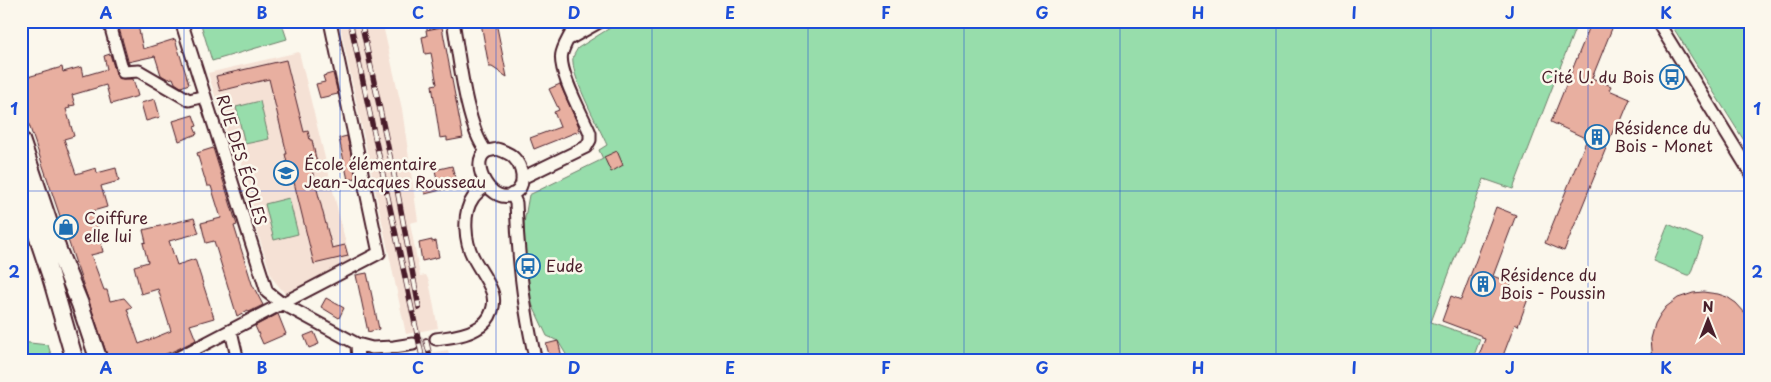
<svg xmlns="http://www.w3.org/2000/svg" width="1771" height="382" font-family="'Playpen Sans',sans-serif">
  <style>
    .built { fill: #f5e1d5 }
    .green { fill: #97ddab; stroke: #707e6b }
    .building { fill: #e8afa0; stroke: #4a1f2b }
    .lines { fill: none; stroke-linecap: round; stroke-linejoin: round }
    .street-tunnel { stroke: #d8ccc5; stroke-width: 11; stroke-dasharray: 11 5.5; stroke-linecap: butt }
    .street-casing { stroke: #4a1f2b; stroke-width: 15 }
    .secondary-casing { stroke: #4a1f2b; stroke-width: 20 }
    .street { stroke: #fbf7ec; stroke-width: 11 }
    .secondary { stroke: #fbf7ec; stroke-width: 16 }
    .rail-casing { stroke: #4a1f2b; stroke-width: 5.5 }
    .rail { stroke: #fbf7ec; stroke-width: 4; stroke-dasharray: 11; stroke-linecap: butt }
    .grid { fill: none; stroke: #1d4ed8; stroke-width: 1; stroke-opacity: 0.55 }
    .labels { text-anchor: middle; stroke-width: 5; stroke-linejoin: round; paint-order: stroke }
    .poi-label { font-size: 16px; fill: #4a1f2b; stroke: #fbf7ec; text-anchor: start }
    .street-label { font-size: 16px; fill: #4a1f2b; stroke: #fbf7ec }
    .neatline { fill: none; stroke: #1d4ed8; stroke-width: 2 }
    .grid-label { font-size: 16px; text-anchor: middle; font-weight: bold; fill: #1d4ed8 }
  </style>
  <rect width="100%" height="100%" fill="#fbf7ec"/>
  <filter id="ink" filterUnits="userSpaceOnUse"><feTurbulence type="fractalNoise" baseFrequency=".02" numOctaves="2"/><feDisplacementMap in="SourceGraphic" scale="10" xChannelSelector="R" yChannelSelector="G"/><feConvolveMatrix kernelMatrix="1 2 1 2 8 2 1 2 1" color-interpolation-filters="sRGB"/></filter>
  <g filter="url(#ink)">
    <!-- built -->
    <path class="built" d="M 339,21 L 382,21 L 402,109 L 418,221 L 410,223 L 420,276 L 426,275 L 429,281 L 438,328 L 406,334 Z
      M 299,52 L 350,260 L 286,295 L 272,278 L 244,190 L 250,188 L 239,157 L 234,157 L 208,73 Z
      M 448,350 L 451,361 L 405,361 L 404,357 Z"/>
    <!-- green -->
    <path class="green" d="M 200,21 L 281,21 L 287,39 L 212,61 Z
      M 621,21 L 1578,21 L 1513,189 L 1484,179 L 1431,322 L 1480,339 L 1472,361 L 570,361 L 558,341 L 547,336 L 531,302 L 524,251 L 524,223 L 529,195 L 603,159 L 599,150 L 607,145 C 599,127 573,80 573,62 C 572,57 575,53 578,48 Z
      M 1669,21 L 1750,21 L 1750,150 Z
      M 260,101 L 269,139 L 245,144 L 236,107 Z
      M 289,198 L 298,234 L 274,240 L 265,204 Z
      M 1668,224 L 1703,239 L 1690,275 L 1687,275 L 1653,261 Z
      M 21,342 L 48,345 L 53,361 L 21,361 Z"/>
    <!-- building -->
    <path class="building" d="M 117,21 L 137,21 L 143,49 L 175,39 L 189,84 L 181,87 L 175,83 L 173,78 L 168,79 L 161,75 L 155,56 L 128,62 L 129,64 Z
      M 1592,21 L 1615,21 L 1592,78 L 1611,86 L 1609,90 L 1630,99 L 1618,128 L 1615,126 L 1564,251 L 1545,243 L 1587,139 L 1551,122 Z
      M 481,23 L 497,27 L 507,77 L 492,67 L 489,67 Z
      M 442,27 L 463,138 L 447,141 L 447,137 L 440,138 L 432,85 L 437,84 L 431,53 L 425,54 L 422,37 L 427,36 L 426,30 Z
      M 110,54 L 117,77 L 123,79 L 133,79 L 138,96 L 111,104 L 106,85 L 72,95 L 75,105 L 69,106 L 70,108 L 66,109 L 74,136 L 64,139 L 76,174 L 96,168 L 97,173 L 116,168 L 119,181 L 101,186 L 107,207 L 93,211 L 103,243 L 101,243 L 103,252 L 91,255 L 104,290 L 107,290 L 110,301 L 124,298 L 132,307 L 127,309 L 139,344 L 171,331 L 158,289 L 141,294 L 134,266 L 148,262 L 143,243 L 146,242 L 143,230 L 194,218 L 199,233 L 169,241 L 177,265 L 195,259 L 214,318 L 190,325 L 196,340 L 178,349 L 156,358 L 157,361 L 109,361 L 21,101 L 21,79 L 62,67 L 63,72 L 81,67 L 83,76 L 107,69 L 104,56 Z
      M 286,60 L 304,132 L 308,131 L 310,140 L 312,140 L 317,163 L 312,164 L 312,170 L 332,248 L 345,245 L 348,256 L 314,264 L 292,174 L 290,175 L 285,154 L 287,154 L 269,79 L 220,91 L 216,76 Z
      M 333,73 L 338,94 L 320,98 L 316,84 L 325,82 L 323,76 Z
      M 560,84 L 579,127 L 578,128 L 579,131 L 534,149 L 530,138 L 560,127 L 554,112 L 559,110 L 549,89 Z
      M 155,99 L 160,117 L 146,121 L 141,103 Z
      M 193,115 L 197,126 L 194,127 L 197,134 L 179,141 L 173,121 Z
      M 347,136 L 356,178 L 348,180 L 339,138 Z
      M 213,148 L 237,225 L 234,226 L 252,284 L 263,305 L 249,312 L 248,310 L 237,316 L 214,241 L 206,243 L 201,223 L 221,218 L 211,186 L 207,186 L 197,153 Z
      M 617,151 L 623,165 L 611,172 L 604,157 Z
      M 452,166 L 457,186 L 425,194 L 422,183 L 437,180 L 435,170 Z
      M 1496,207 L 1516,215 L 1493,276 L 1511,283 L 1509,289 L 1529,296 L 1518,326 L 1515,324 L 1501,361 L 1477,361 L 1485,339 L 1482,338 L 1482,336 L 1442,321 L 1451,296 L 1461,300 Z
      M 432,240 L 432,242 L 436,241 L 439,257 L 422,261 L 419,243 Z
      M 367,273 L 379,329 L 368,332 L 356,275 Z
      M 1703,292 L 1718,294 L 1727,297 L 1736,303 L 1746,314 L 1750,319 L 1750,361 L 1653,361 L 1651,339 L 1655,324 L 1660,315 L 1666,307 L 1678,298 L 1693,293 Z
      M 326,298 L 344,308 L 339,318 L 321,307 Z
      M 278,314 L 286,334 L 263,344 L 255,326 Z
      M 314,332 L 319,344 L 309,348 L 304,336 Z
      M 558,341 L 563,361 L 551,361 L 546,344 Z"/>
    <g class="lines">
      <!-- street-tunnel -->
      <path class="street-tunnel" d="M 413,344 L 436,339"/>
      <defs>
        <path id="street" d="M 109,21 L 123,72 L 139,71 L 189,100 L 205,96
          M 181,21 L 267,292 L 281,303 L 357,344 L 372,348 L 394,347 L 413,344
          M 453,21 C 459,55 466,126 486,151
          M 1657,21 L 1750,172
          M 569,39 L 601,21
          M 497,149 C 503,151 510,153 514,158 C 522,166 527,185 515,193 C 493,209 468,163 486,152 C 489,150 494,150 497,149 Z
          M 522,178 L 586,147 L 590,140 L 590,133 C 583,116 557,70 562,53 C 565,42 573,31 578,21
          M 512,194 L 516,203 C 518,257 523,309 536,361
          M 231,331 L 238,361
          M 436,339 C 449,337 464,336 476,329 C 492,321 498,302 490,287 C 485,276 478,267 473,257 C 465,242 462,213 473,198 C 476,193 482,189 487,185
          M 357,344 L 358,361
          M 172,361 L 379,253 L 330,21"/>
        <path id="secondary" d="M 21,140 L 58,250 L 80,304 L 99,361
          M 21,187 L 50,274 L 75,361"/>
      </defs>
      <!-- street casing -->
      <use href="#street" class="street-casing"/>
      <!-- secondary casing -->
      <use href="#secondary" class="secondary-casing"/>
      <!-- street -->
      <use href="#street" class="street"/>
      <!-- secondary -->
      <use href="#secondary" class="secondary"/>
      <defs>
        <path id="rail" d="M 350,21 L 423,361
          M 361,21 L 397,189 L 419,308
          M 426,340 L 431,361"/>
      </defs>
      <!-- rail casing -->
      <use href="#rail" class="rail-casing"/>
      <!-- rail -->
      <use href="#rail" class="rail"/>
    </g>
  </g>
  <!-- grid -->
  <path class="grid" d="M 184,21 L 184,361M 340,21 L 340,361M 496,21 L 496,361M 652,21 L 652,361M 808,21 L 808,361M 964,21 L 964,361M 1120,21 L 1120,361M 1276,21 L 1276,361M 1431,21 L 1431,361M 1588,21 L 1588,361M 21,191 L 1750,191"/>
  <!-- icons -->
  <defs>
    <symbol id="bus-ring" viewBox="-11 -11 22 22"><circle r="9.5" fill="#fbf7ec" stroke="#1f6fb2" stroke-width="1.5"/><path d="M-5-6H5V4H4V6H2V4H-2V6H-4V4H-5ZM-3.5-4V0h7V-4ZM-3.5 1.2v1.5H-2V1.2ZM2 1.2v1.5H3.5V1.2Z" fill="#1f6fb2"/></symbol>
    <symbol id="building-ring" viewBox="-11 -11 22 22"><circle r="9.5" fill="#fbf7ec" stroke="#1f6fb2" stroke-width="1.5"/><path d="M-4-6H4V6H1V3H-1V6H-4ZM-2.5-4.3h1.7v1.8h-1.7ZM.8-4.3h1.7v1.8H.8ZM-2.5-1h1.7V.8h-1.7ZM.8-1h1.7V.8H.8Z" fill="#1f6fb2"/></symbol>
    <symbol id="school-ring" viewBox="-11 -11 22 22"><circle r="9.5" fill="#fbf7ec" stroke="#1f6fb2" stroke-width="1.5"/><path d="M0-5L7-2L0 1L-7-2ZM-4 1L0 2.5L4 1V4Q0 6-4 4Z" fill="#1f6fb2"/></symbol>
    <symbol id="shop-ring" viewBox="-11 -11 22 22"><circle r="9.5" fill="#fbf7ec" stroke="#1f6fb2" stroke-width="1.5"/><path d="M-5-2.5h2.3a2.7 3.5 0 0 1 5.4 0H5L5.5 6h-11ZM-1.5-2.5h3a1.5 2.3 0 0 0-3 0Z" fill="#1f6fb2"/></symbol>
  </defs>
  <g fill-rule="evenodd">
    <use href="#bus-ring" x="1658" y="63" width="28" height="28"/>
    <use href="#building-ring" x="1583" y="123" width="28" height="28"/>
    <use href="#school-ring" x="272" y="159" width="28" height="28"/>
    <use href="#shop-ring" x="52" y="213" width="28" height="28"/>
    <use href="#bus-ring" x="514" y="252" width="28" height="28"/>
    <use href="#building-ring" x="1469" y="270" width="28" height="28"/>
  </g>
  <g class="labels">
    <!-- poi labels -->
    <g class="poi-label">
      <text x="1654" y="83" text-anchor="end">Cité U. du Bois</text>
      <text x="1614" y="134">Résidence du<tspan x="1614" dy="18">Bois - Monet</tspan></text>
      <text x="304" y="170">École élémentaire<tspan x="304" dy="18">Jean-Jacques Rousseau</tspan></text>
      <text x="84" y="224">Coiffure<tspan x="84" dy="18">elle lui</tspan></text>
      <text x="546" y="272">Eude</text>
      <text x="1500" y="281">Résidence du<tspan x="1500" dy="18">Bois - Poussin</tspan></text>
    </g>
    <!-- street labels -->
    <g class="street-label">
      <text transform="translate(242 160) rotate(73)" y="6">RUE DES ÉCOLES</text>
    </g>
  </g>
  <!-- margin -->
  <rect width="1771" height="382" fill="none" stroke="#fbf7ec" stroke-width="55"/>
  <!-- north arrow -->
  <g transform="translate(1708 320)" stroke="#fbf7ec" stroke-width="4" paint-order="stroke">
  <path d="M0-4L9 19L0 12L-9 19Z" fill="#4a1f2b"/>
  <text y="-8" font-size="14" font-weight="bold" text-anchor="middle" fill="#4a1f2b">N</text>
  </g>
  <rect x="28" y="28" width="1716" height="326" class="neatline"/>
  <g class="grid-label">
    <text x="106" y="19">A</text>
    <text x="262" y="19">B</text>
    <text x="418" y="19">C</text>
    <text x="574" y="19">D</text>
    <text x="730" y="19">E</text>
    <text x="886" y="19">F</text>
    <text x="1042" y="19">G</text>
    <text x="1198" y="19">H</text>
    <text x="1354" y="19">I</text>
    <text x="1510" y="19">J</text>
    <text x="1666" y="19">K</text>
    <text x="14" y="115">1</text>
    <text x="1757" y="115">1</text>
    <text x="14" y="278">2</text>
    <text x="1757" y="278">2</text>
    <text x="106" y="374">A</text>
    <text x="262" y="374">B</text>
    <text x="418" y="374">C</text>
    <text x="574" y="374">D</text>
    <text x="730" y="374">E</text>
    <text x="886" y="374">F</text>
    <text x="1042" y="374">G</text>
    <text x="1198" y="374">H</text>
    <text x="1354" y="374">I</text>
    <text x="1510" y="374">J</text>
    <text x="1666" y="374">K</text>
  </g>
</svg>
